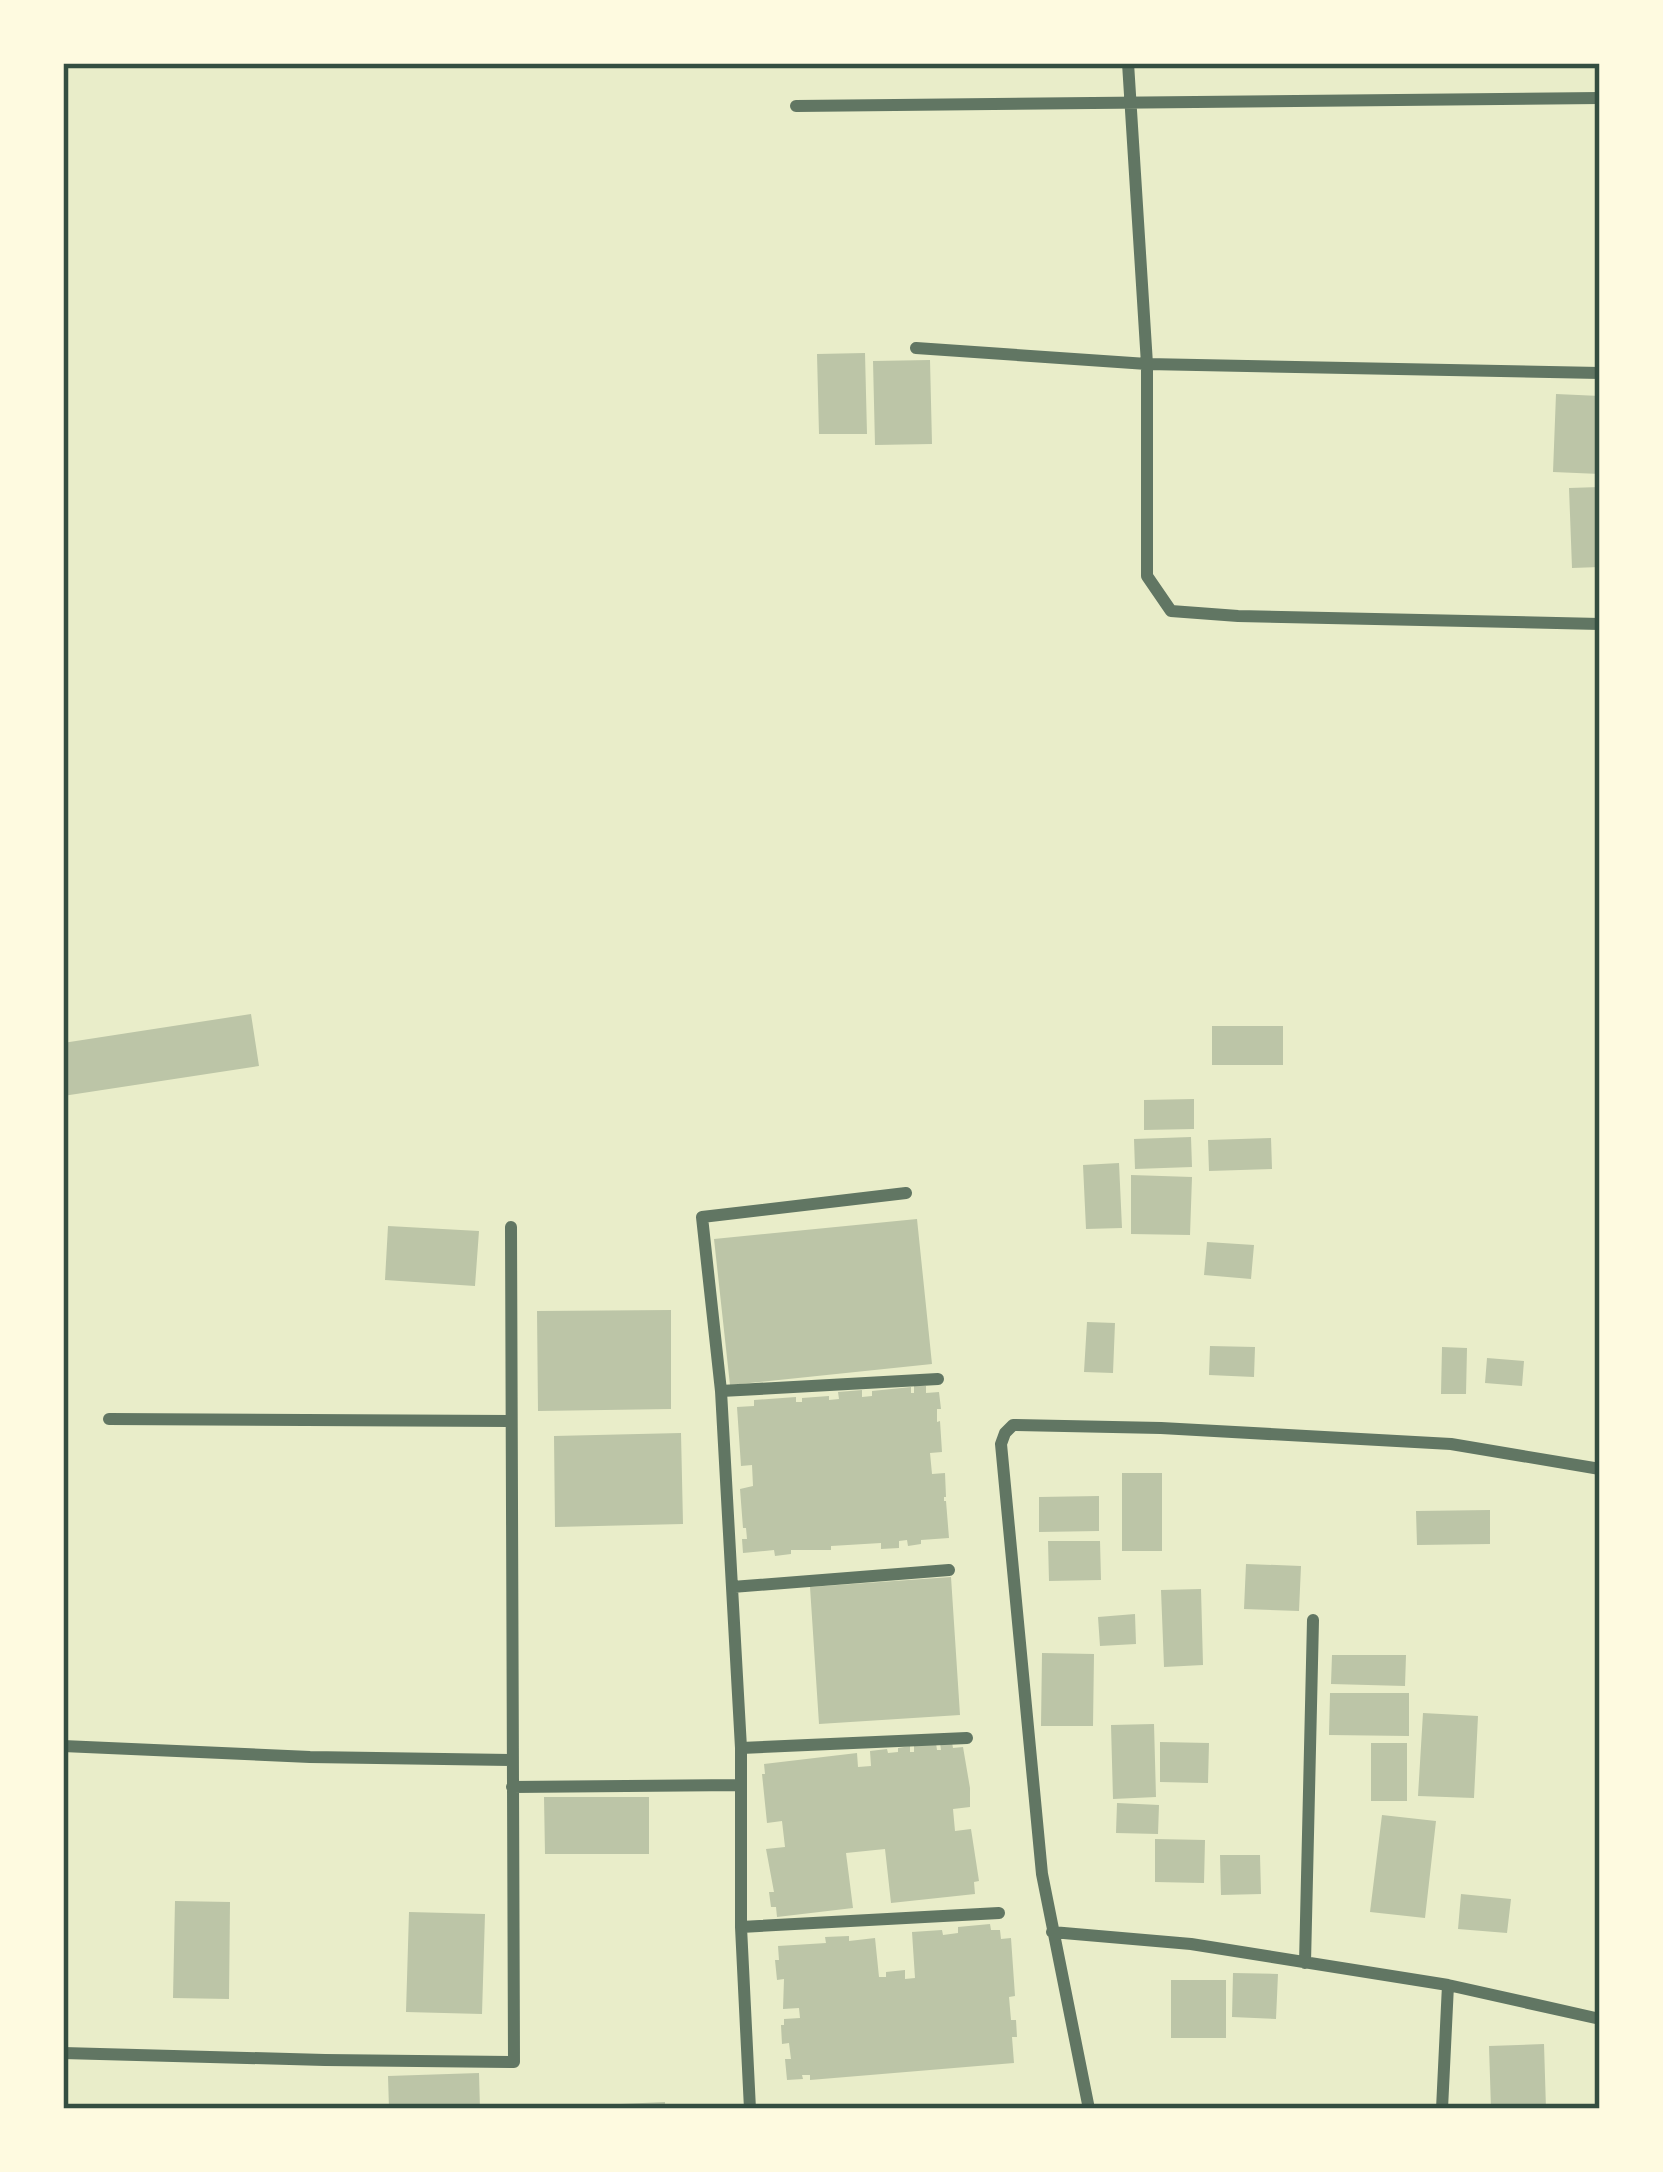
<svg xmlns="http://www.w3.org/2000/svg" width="1663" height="2172" font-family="Signika,sans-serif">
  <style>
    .building { fill: #bcc5a7 }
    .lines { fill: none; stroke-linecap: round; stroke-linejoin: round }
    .minor { stroke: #617663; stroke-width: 12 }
    .neatline { fill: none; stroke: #344e41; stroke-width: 4.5 }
  </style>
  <rect width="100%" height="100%" fill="#e9edc9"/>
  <!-- building -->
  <path class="building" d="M 865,353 L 867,434 L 819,434 L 817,354 Z
    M 930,360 L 932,444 L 875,445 L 873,361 Z
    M 1556,394 L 1600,396 L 1600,474 L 1553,472 Z
    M 1600,487 L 1600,567 L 1572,568 L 1569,488 Z
    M 251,1014 L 259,1066 L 63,1096 L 63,1043 Z
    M 1212,1026 L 1283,1026 L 1283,1065 L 1212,1065 Z
    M 1194,1099 L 1194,1129 L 1144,1130 L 1144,1100 Z
    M 1191,1137 L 1192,1167 L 1135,1169 L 1134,1139 Z
    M 1271,1138 L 1272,1169 L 1209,1171 L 1208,1140 Z
    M 1119,1163 L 1122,1228 L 1086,1229 L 1083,1165 Z
    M 1131,1175 L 1192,1177 L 1190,1235 L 1131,1234 Z
    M 917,1219 L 932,1364 L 730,1385 L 714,1239 Z
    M 388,1226 L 479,1231 L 475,1286 L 385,1280 Z
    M 1207,1242 L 1254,1245 L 1251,1279 L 1204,1275 Z
    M 671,1310 L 671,1409 L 538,1411 L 537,1311 Z
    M 1087,1322 L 1115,1323 L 1113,1373 L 1084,1372 Z
    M 1210,1346 L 1255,1347 L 1254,1377 L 1209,1375 Z
    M 1442,1347 L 1467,1348 L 1466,1394 L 1441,1394 Z
    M 1487,1358 L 1524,1361 L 1522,1386 L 1485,1383 Z
    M 914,1386 L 926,1386 L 926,1393 L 939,1392 L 941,1409 L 937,1409 L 937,1422 L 940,1421 L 942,1452 L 930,1453 L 932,1474 L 945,1473 L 946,1497 L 944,1497 L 944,1501 L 946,1501 L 949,1538 L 921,1540 L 921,1544 L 908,1546 L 907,1540 L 899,1541 L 899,1548 L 881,1549 L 881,1543 L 831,1546 L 831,1550 L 791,1550 L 791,1554 L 775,1556 L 774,1550 L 743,1553 L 742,1539 L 747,1539 L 746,1528 L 743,1528 L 740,1489 L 753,1486 L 752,1465 L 741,1466 L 737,1407 L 754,1406 L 754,1400 L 796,1397 L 796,1402 L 802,1402 L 802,1398 L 829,1396 L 829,1400 L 839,1399 L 838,1392 L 862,1390 L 862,1397 L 872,1396 L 872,1391 L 911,1387 L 911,1393 L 914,1393 Z
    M 681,1433 L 683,1524 L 555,1527 L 554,1436 Z
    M 1122,1473 L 1162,1473 L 1162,1551 L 1122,1551 Z
    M 1099,1496 L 1099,1531 L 1039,1532 L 1039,1497 Z
    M 1490,1510 L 1490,1544 L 1417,1545 L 1416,1511 Z
    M 1048,1541 L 1100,1541 L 1101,1580 L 1049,1581 Z
    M 1246,1564 L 1301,1566 L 1299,1611 L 1244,1609 Z
    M 951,1577 L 960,1715 L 819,1724 L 810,1587 Z
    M 1201,1589 L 1203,1665 L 1164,1667 L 1161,1590 Z
    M 1135,1614 L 1136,1644 L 1100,1646 L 1098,1617 Z
    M 1042,1653 L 1094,1654 L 1093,1726 L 1041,1726 Z
    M 1332,1655 L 1406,1655 L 1405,1686 L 1331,1684 Z
    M 1330,1693 L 1409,1693 L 1409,1736 L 1329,1735 Z
    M 1423,1713 L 1478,1716 L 1474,1798 L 1418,1796 Z
    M 1154,1724 L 1156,1797 L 1113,1799 L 1111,1725 Z
    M 952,1742 L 953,1748 L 963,1747 L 970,1788 L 970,1807 L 953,1809 L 955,1831 L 971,1829 L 979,1881 L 974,1882 L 975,1894 L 891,1903 L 885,1849 L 846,1853 L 853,1908 L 777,1917 L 776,1907 L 771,1907 L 769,1892 L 774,1892 L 766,1849 L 785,1847 L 782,1821 L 767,1823 L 762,1774 L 765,1774 L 764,1764 L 857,1753 L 858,1767 L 871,1766 L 870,1751 L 887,1749 L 888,1753 L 898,1752 L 898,1748 L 910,1746 L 910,1752 L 914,1752 L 914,1746 L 936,1743 L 937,1750 L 941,1750 L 940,1743 Z
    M 1160,1742 L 1209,1743 L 1208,1783 L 1160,1782 Z
    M 1371,1743 L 1407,1743 L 1407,1801 L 1371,1801 Z
    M 544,1797 L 649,1797 L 649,1854 L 545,1854 Z
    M 1117,1803 L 1159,1805 L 1158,1834 L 1116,1833 Z
    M 1382,1815 L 1436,1821 L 1425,1918 L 1370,1912 Z
    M 1155,1839 L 1205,1840 L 1204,1883 L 1155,1882 Z
    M 1220,1855 L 1260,1855 L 1261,1894 L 1221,1895 Z
    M 1461,1894 L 1511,1899 L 1507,1933 L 1458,1929 Z
    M 175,1901 L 230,1902 L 229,1999 L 173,1998 Z
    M 409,1912 L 485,1914 L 482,2014 L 406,2012 Z
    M 990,1924 L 991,1930 L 1000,1930 L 1001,1939 L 1011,1938 L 1015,1996 L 1009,1997 L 1011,2020 L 1016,2020 L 1017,2037 L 1012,2037 L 1014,2063 L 810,2080 L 810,2075 L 802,2075 L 803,2079 L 787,2080 L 785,2059 L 791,2059 L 789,2043 L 782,2044 L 781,2025 L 784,2025 L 784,2019 L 800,2018 L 799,2008 L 783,2009 L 784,1979 L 777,1980 L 775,1960 L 779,1960 L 778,1946 L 826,1943 L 825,1937 L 849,1936 L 849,1941 L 875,1938 L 879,1977 L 886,1977 L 886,1972 L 905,1970 L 905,1979 L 915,1978 L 912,1932 L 942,1930 L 943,1935 L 958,1933 L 958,1927 Z
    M 1233,1973 L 1278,1974 L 1276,2019 L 1232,2017 Z
    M 1171,1980 L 1226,1980 L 1226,2038 L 1171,2038 Z
    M 1544,2044 L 1546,2109 L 1491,2109 L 1489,2046 Z
    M 479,2073 L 480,2109 L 389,2109 L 388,2076 Z
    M 665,2102 L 665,2109 L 598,2109 L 598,2105 Z"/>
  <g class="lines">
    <!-- minor -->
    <path class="minor" d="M 1128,63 L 1147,364 L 1147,576 L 1171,611 L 1238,616 L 1600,624
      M 796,106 L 1600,98
      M 916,348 L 1147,364 L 1600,373
      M 721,1391 L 938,1379
      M 109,1419 L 511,1421
      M 732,1587 L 949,1570
      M 63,1746 L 310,1757 L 512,1760
      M 741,1748 L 967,1738
      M 512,1787 L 740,1785
      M 741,1927 L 999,1913
      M 1052,1932 L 1191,1944 L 1448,1985 L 1600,2019
      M 1305,1963 L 1313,1620
      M 63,2053 L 325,2060 L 514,2062 L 511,1227
      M 750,2109 L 741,1927 L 741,1748 L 721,1391 L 702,1217 L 906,1193
      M 1089,2109 L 1042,1874 L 1001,1444 L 1005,1433 L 1013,1425 L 1161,1428 L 1451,1444 L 1600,1469
      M 1442,2109 L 1448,1985"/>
  </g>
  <!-- border -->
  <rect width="1663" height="2172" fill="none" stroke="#fefae0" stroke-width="132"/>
  <rect x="66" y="66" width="1531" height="2040" class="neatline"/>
</svg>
